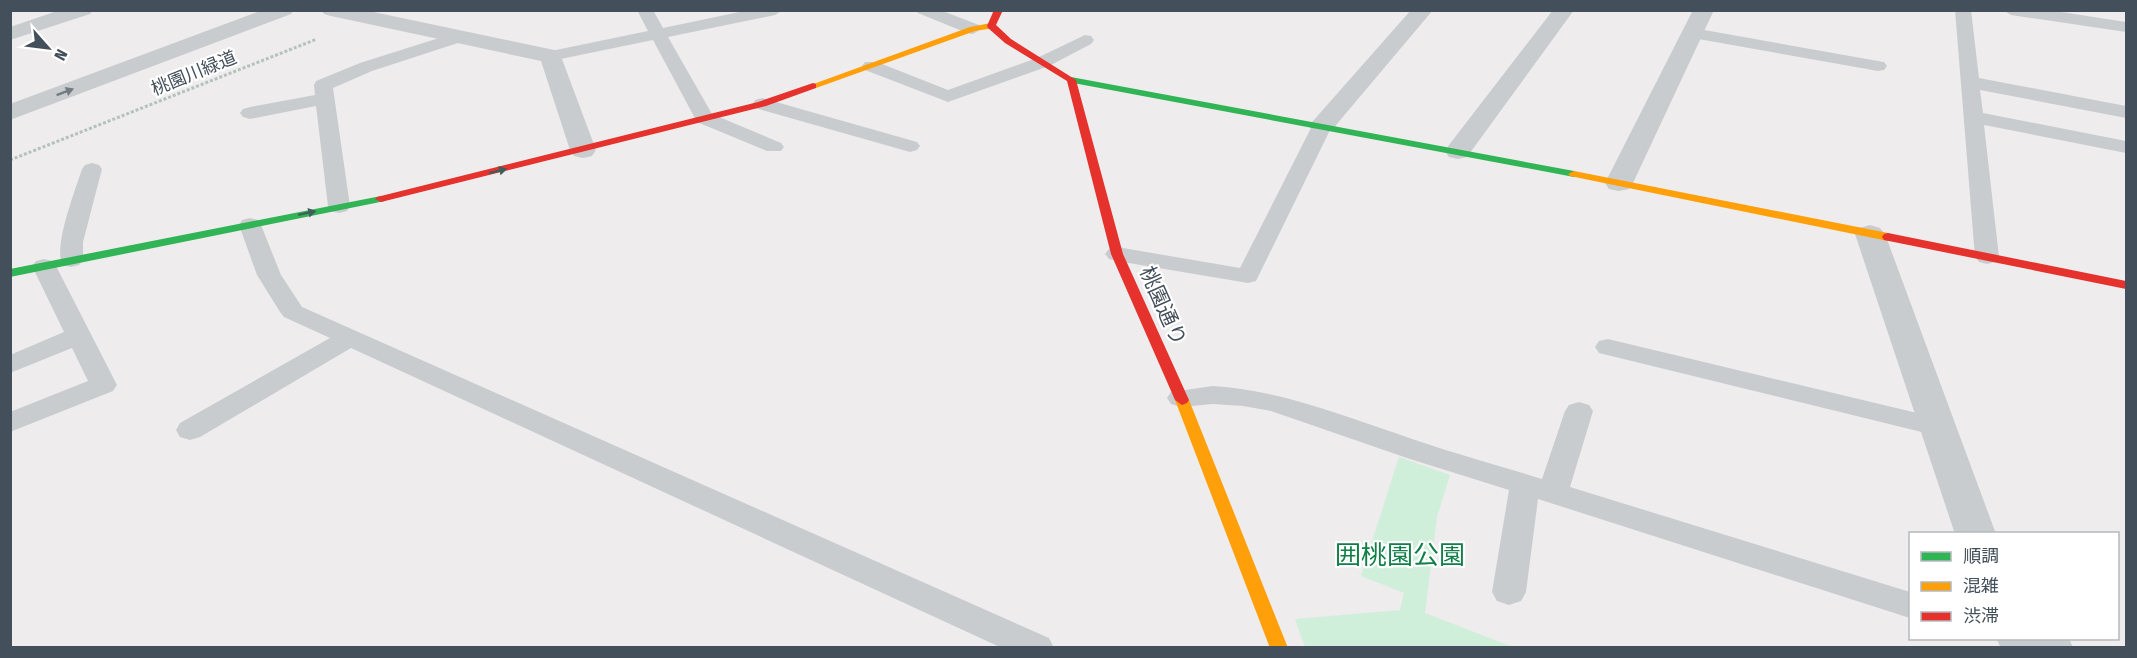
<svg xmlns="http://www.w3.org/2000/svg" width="2137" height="658" font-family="'Fira Sans Condensed','Noto Sans JP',sans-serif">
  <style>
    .green { fill: #cfefdb }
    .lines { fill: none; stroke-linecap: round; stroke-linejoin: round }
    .path { stroke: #b4c2be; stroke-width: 3; stroke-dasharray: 3 2; stroke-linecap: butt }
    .lane { fill: #c9ccce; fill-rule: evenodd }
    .street { fill: #c9ccce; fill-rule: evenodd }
    .fast { fill: #30b455; fill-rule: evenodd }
    .slow { fill: #ff9f0a; fill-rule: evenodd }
    .jam { fill: #e5322d; fill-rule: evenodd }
    .oneway { fill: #727b83 }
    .oneway2 { fill: #405e59 }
    .labels { text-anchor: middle; stroke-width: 4.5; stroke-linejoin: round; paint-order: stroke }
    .far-street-label { font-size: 18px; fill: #434f5a; stroke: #fff }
    .street-label { font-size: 21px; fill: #434f5a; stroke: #fff }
    .near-park-label { font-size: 26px; fill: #117f48; stroke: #fff }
  </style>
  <rect width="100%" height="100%" fill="#eeecec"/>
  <!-- green -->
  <path class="green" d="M 1399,457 L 1450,475 L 1437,517 L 1425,613 L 1513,647 L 1305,647 L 1295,619 L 1400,610 L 1404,593 L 1361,576 Z"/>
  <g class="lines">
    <!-- path -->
    <path class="path" d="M 10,160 L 317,39"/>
    <!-- lane -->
    <path class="lane" d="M 637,10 L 653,10 L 663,28 L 749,10 L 783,10 L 775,15 L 668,37 L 712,114 L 781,143 L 784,147 L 781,151 L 767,151 L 697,122 L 653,40 L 551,61 L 545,60 L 542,56 L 545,52 L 551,51 L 648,31 Z
      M 916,10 L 940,10 L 979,25 L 981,29 L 973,34 L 967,33 L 918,13 Z
      M 1955,10 L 1971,10 L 1979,78 L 2126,106 L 2126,118 L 1980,90 L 1983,113 L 2126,141 L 2126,153 L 1984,125 L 1999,257 L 1995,262 L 1987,264 L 1979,262 L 1975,257 Z
      M 2003,10 L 2048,10 L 2126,22 L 2126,32 L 2011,15 Z
      M 1693,28 L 1878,61 L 1884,62 L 1887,66 L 1884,70 L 1878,71 L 1687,37 L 1685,33 Z
      M 458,32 L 464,33 L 466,37 L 464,41 L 372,71 L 333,88 L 350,206 L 347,211 L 339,213 L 331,211 L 328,206 L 316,106 L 250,119 L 243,117 L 240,113 L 243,109 L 250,107 L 315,95 L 314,85 L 316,81 L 360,63 Z
      M 1085,35 L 1091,36 L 1094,40 L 1091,44 L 1049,66 L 948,102 L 865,70 L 862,66 L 865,62 L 877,62 L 948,90 L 1037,58 Z
      M 762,98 L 917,142 L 920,146 L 917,150 L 910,152 L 755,108 L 753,104 L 755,100 Z
      M 1322,120 L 1329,122 L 1332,126 L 1256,281 L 1248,283 L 1117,261 L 1109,259 L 1105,254 L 1109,249 L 1117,247 L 1240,268 L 1312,126 L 1315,122 Z
      M 92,163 L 99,165 L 102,169 L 83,242 L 83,260 L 79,265 L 71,267 L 63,265 C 52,249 76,188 82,169 L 85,165 Z
      M 250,218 L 258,220 L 261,225 L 281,275 L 302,307 L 1049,638 L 1054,648 L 1002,648 L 351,348 L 200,437 L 190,440 L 180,437 L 176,430 L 180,423 L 330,338 L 284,317 L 280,312 L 257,275 L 239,225 L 242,220 Z
      M 44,259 L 52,261 L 56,266 L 117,385 L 113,391 L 10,432 L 10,412 L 88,381 L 72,348 L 10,373 L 10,355 L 64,332 L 32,266 L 36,261 Z
      M 1608,339 L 1938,418 L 1948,420 L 1952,427 L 1948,434 L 1938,436 L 1599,353 L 1595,347 L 1599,341 Z
      M 1213,386 C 1278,390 1336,413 1398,434 C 1445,451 1494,464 1542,479 L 1565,411 L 1569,405 L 1579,402 L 1589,405 L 1593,411 L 1570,487 L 1910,592 L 1910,618 L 1538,499 L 1526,592 L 1521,601 L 1509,605 L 1497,601 L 1492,592 L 1509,490 L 1407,458 L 1271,411 L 1243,406 L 1213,404 L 1181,407 L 1171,404 L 1167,398 L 1171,392 Z"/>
    <!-- street -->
    <path class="street" d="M 60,10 L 93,10 L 90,14 L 10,40 L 10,27 Z
      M 263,10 L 294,10 L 291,14 L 10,120 L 10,104 Z
      M 321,10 L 364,10 L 559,51 L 596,150 L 592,156 L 583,158 L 574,156 L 570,150 L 541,61 L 331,16 L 324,14 Z
      M 1411,10 L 1433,10 L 1331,131 L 1322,134 L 1313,131 L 1309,126 L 1313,121 Z
      M 1553,10 L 1574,10 L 1467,157 L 1458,159 L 1449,157 L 1445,151 L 1449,145 Z
      M 1693,10 L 1714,10 L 1633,183 L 1629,189 L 1619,191 L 1609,189 L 1605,183 Z
      M 1870,225 L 1880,228 L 1885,234 L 1996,534 L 1955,534 L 1855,234 L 1860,228 Z
      M 1996,638 L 2069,638 L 2073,648 L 2001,648 Z"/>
    <!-- fast -->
    <path class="fast" d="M 1071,77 L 1574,171 L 1580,174 L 1574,177 L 1068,82 L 1068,78 Z
      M 381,196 L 387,199 L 385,201 L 10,277 L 10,269 Z"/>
    <!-- slow -->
    <path class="slow" d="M 991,23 L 995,26 L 994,28 L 975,31 L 816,88 L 808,86 L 970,27 Z
      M 1574,171 L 1888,233 L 1894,237 L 1888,241 L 1570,176 L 1568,174 Z
      M 1182,395 L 1189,400 L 1288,648 L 1270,648 L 1175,400 Z"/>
    <!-- jam -->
    <path class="jam" d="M 994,10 L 1003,10 L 996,25 L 1011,39 L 1076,80 L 1123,254 L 1189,400 L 1187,403 L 1182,405 L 1175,400 L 1111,254 L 1067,81 L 1005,43 L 988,28 L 987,26 Z
      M 813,83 L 816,84 L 816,88 L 766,106 L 381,202 L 375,199 L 377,197 L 758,102 Z
      M 1888,233 L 2126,281 L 2126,289 L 1884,240 L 1882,237 L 1884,234 Z"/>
  </g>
  <!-- one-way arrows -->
  <defs><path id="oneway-solid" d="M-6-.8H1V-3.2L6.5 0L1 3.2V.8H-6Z" transform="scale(1.5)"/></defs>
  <use class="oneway" href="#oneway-solid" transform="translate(65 92) rotate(-21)"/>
  <g class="oneway2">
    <use href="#oneway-solid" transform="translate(498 171) rotate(-14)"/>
    <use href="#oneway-solid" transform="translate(307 213) rotate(-12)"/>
  </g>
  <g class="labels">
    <!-- far-street labels -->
    <g class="far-street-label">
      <text transform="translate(194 73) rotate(-22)" y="6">桃園川緑道</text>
    </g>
    <!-- street labels -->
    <g class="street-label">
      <text transform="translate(1163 306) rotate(66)" y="7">桃園通り</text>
    </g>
    <!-- near-park labels -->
    <g class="near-park-label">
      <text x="1400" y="564">囲桃園公園</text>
    </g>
  </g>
  <!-- border -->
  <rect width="2137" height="658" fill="none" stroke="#434f5a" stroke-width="24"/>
  <!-- legend -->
  <rect x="1909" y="532" width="210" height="108" fill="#ffffff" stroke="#b4b9bd" stroke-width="1.5"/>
  <rect x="1921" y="552" width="30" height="9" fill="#30b455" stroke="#b4b9bd" stroke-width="1.5"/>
  <text x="1963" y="562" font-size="18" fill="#434f5a">順調</text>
  <rect x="1921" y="582" width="30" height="9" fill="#ff9f0a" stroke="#b4b9bd" stroke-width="1.5"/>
  <text x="1963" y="592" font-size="18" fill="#434f5a">混雑</text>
  <rect x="1921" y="612" width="30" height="9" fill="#e5322d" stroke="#b4b9bd" stroke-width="1.5"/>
  <text x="1963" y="622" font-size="18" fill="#434f5a">渋滞</text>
  <!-- north arrow -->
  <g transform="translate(48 48) rotate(118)" stroke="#ffffff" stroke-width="4.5" paint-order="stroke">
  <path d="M0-4.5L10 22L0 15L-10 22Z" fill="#434f5a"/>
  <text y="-9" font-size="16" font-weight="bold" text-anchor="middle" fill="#434f5a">N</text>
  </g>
</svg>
